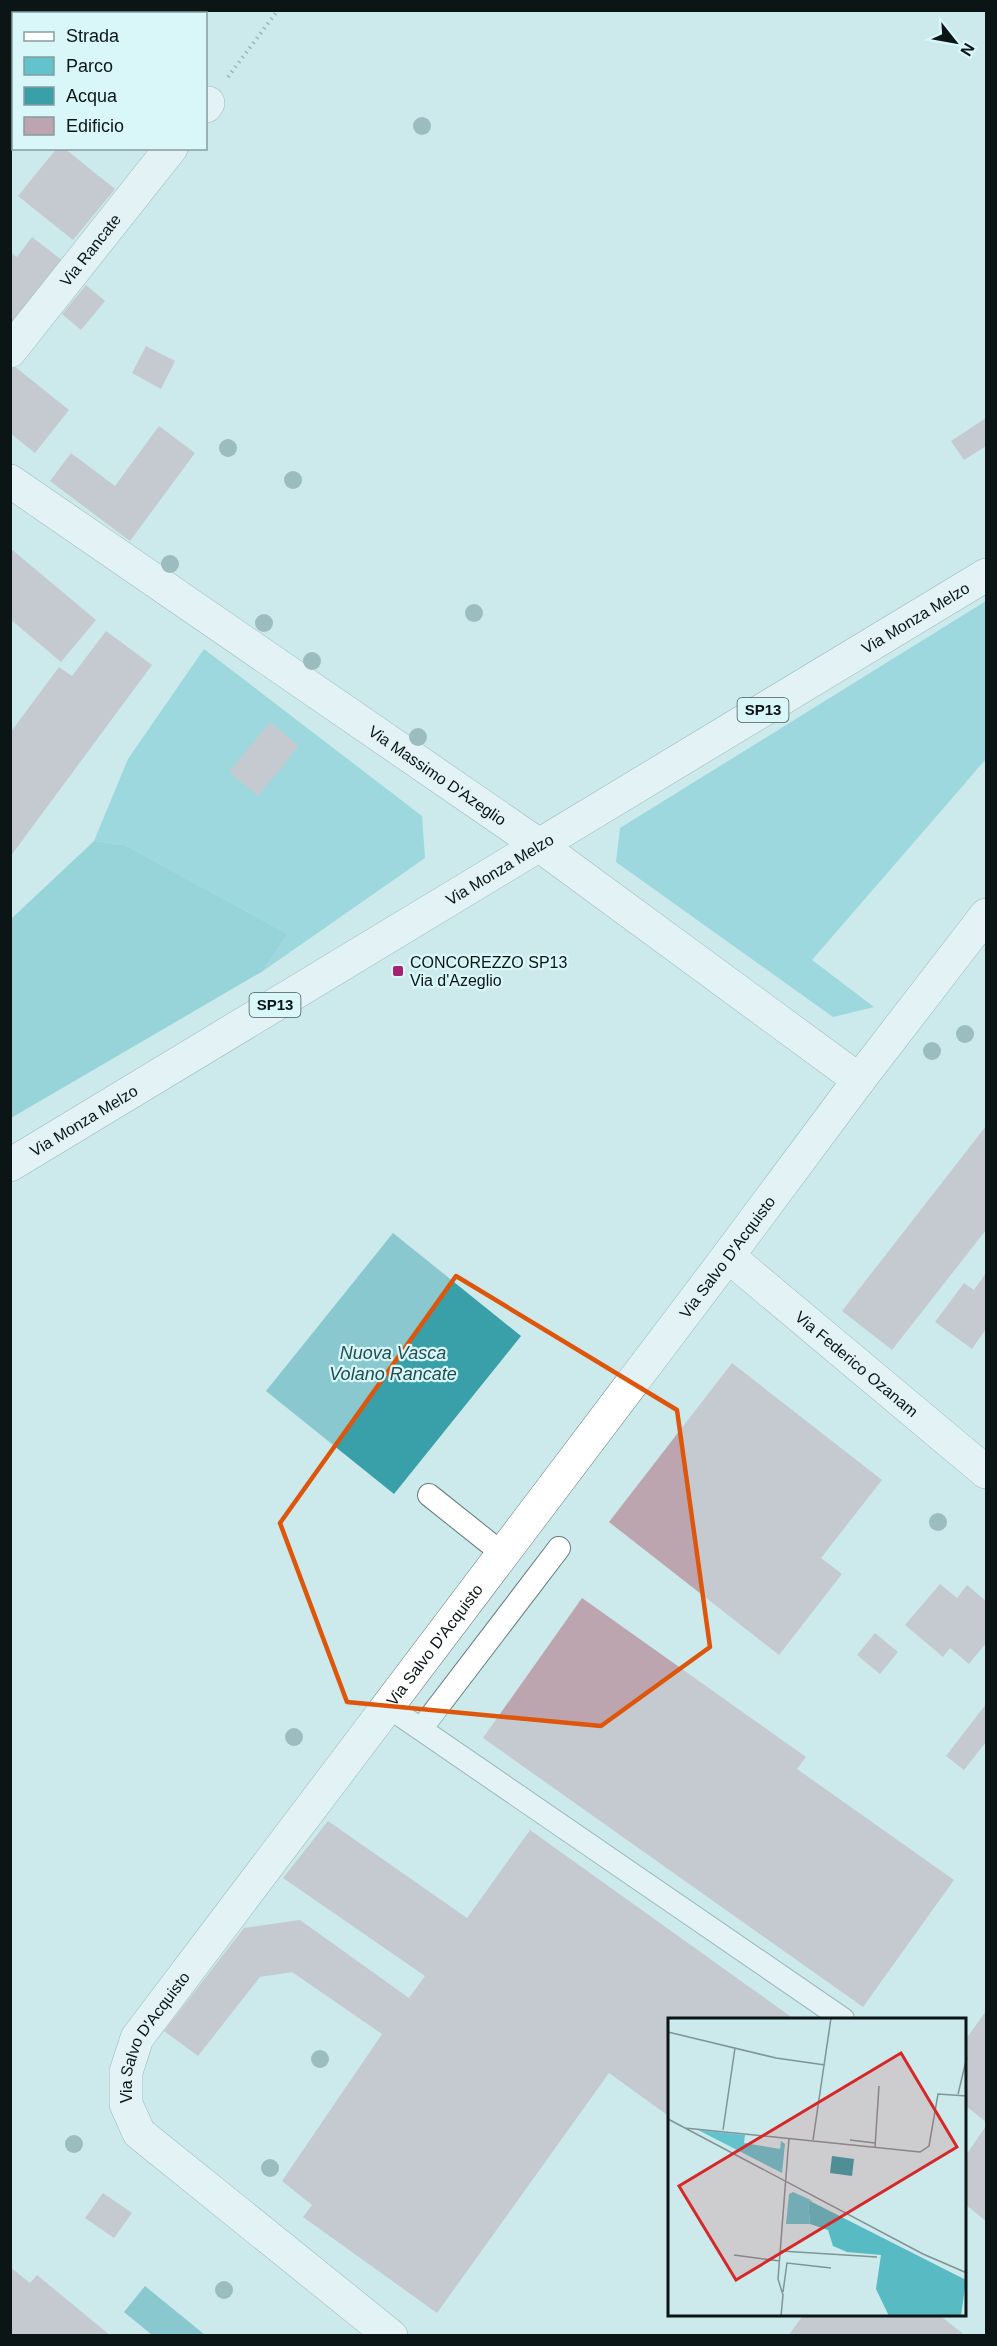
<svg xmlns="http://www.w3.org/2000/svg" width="997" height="2346" font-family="Helvetica,sans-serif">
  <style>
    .green { fill: #62c3cd }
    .forest { fill: #58bac3 }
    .water { fill: #399fa8 }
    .building { fill: #bca5af }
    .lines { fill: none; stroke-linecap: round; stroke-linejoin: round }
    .service-casing { stroke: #627c7f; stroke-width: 24 }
    .minor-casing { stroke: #627c7f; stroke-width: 34 }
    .tertiary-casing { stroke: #627c7f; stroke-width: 34 }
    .primary-casing { stroke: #627c7f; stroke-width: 34 }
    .path { stroke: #677a7c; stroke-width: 4; stroke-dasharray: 1.5 4.5; stroke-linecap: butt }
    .service { stroke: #fff; stroke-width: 22 }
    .minor { stroke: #fff; stroke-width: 33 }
    .tertiary { stroke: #fff; stroke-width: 33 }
    .primary { stroke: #fff; stroke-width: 33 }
    .tree { fill: #5f878b }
    .marked { fill: none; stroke: #dd560c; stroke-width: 4.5; stroke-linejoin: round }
    .poi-dot { fill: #a42271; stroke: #d9f7f9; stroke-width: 2 }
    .labels { text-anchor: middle; stroke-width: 4.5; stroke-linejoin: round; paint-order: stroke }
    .shield { fill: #d9f7f9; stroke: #49595a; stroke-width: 1.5 }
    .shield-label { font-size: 15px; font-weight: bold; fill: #0b1516 }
    .street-label { font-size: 16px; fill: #0b1516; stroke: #d9f7f9 }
    .poi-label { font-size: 16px; fill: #0b1516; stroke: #d9f7f9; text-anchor: start }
    .water-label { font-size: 18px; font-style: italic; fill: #204d51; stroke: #d9f7f9 }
    .inset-road { fill: none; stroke: #7f9496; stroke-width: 1.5 }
    .view { fill: #d62828; fill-opacity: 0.15; stroke: #d62828; stroke-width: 3 }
    .inset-edge { fill: none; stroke: #0b1516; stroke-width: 3 }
  </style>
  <rect width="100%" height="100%" fill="#cce9ec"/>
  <!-- green -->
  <path class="green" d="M 986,601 L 986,759 L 812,960 L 874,1007 L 833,1017 L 616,862 L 620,828 Z
    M 204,649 L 422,816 L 425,858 L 263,971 L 288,934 L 125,845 L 94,841 L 128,759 Z"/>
  <!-- forest -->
  <path class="forest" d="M 94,841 L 125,845 L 288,934 L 263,971 L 11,1118 L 11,919 Z"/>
  <!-- water -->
  <path class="water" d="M 393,1233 L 521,1336 L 394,1494 L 266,1391 Z
    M 145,2286 L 205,2335 L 152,2335 L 124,2312 Z"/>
  <!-- building -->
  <path class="building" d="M 57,148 L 64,148 L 115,189 L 73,240 L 18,196 Z
    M 32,237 L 67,264 L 10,336 L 10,252 L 17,257 Z
    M 86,285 L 105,301 L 81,330 L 62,314 Z
    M 146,346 L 175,361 L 161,389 L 132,373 Z
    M 14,366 L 69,410 L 35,453 L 10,433 L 10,370 Z
    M 986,418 L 986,446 L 964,460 L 951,441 Z
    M 159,426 L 195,453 L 130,541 L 50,481 L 71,453 L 115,486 Z
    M 10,548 L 96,620 L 61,662 L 10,619 Z
    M 106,631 L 152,665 L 10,857 L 10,733 L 59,667 L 72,676 Z
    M 270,722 L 299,746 L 258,796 L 229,772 Z
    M 986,1126 L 986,1230 L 892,1350 L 842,1311 Z
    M 986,1273 L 986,1329 L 972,1349 L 935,1322 L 964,1283 L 974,1290 Z
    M 732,1363 L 882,1480 L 821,1558 L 842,1574 L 779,1655 L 609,1522 Z
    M 940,1584 L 957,1598 L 967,1585 L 986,1601 L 986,1643 L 969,1664 L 950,1648 L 943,1657 L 905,1625 Z
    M 582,1598 L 806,1757 L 797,1769 L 954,1880 L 863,2007 L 483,1738 Z
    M 875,1633 L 898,1652 L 880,1674 L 857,1655 Z
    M 986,1704 L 986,1742 L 964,1770 L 946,1756 Z
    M 328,1821 L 467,1918 L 530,1830 L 794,2019 L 670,2019 L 670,2117 L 609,2073 L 437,2313 L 303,2217 L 312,2205 L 282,2181 L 382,2034 L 292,1972 L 260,1977 L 198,2056 L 164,2031 L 244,1928 L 300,1920 L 409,1998 L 425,1976 L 283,1878 Z
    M 986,2011 L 986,2122 L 966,2106 L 966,2039 Z
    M 986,2126 L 986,2221 L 966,2205 L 966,2155 Z
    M 103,2193 L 132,2213 L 114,2238 L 85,2218 Z
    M 10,2267 L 30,2283 L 37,2275 L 111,2336 L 10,2336 Z
    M 804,2314 L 938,2314 L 966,2336 L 788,2336 Z"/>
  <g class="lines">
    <defs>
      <path id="service" d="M 429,1495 L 503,1554
        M 387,1706 L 843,2019
        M 421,1729 L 559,1548"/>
      <g id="minor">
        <path d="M 206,106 L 208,103"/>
        <path id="s1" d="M 10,351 L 171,148"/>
        <path id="s2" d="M 10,481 L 539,845 L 859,1080"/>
        <path id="s3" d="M 728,1256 L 986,1472"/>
      </g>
      <g id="tertiary">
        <path id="s4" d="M 391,2336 L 139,2133 L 126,2104 L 126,2072 L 137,2038 L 728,1256 L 859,1080 L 986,915"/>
      </g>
      <g id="primary">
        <path id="s5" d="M 10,1165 L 986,575"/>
      </g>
    </defs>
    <!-- service casing -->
    <use href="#service" class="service-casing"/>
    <!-- minor casing -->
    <use href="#minor" class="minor-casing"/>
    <!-- tertiary casing -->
    <use href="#tertiary" class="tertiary-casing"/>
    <!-- primary casing -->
    <use href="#primary" class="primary-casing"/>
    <!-- path -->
    <path class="path" d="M 228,77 L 278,10"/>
    <!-- service -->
    <use href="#service" class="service"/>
    <!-- minor -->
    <use href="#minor" class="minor"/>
    <!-- tertiary -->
    <use href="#tertiary" class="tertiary"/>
    <!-- primary -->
    <use href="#primary" class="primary"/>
  </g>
  <!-- trees -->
  <g class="tree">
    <circle cx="422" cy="126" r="9"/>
    <circle cx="228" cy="448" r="9"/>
    <circle cx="293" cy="480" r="9"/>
    <circle cx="170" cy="564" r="9"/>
    <circle cx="474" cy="613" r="9"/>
    <circle cx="264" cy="623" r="9"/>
    <circle cx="312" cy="661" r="9"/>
    <circle cx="418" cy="737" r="9"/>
    <circle cx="965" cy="1034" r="9"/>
    <circle cx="932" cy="1051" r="9"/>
    <circle cx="938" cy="1522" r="9"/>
    <circle cx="294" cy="1737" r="9"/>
    <circle cx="320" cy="2059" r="9"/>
    <circle cx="74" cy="2144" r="9"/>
    <circle cx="270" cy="2168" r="9"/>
    <circle cx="224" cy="2290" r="9"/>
  </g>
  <!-- marked area -->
  <path d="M0 0H997V2346H0ZM 456,1276 L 677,1410 L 710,1647 L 601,1726 L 347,1702 L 280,1523 Z" fill="#cce9ec" fill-opacity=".55" fill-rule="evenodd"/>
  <path class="marked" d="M 456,1276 L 677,1410 L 710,1647 L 601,1726 L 347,1702 L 280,1523 Z"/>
  <!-- markers -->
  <rect class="poi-dot" x="392" y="965" width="12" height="12" rx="3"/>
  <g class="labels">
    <!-- shield labels -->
    <g class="shield">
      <rect x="737.5" y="698" width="51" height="24" rx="4.5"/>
      <rect x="249.5" y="993" width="51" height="24" rx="4.5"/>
    </g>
    <g class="shield-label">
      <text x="763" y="715">SP13</text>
      <text x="275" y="1010">SP13</text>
    </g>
    <!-- street labels -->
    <g class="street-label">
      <text dy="6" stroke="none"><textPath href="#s1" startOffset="129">Via Rancate</textPath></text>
      <text dy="6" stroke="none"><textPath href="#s5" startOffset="1058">Via Monza Melzo</textPath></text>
      <text dy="6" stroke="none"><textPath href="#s2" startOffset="519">Via Massimo D'Azeglio</textPath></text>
      <text dy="6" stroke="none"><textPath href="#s5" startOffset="572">Via Monza Melzo</textPath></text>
      <text dy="6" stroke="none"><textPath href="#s5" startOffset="86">Via Monza Melzo</textPath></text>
      <text dy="6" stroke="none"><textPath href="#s4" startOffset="1402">Via Salvo D'Acquisto</textPath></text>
      <text dy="6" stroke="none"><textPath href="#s3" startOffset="168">Via Federico Ozanam</textPath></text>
      <text dy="6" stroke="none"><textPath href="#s4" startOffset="916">Via Salvo D'Acquisto</textPath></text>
      <text dy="6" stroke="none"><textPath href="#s4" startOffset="430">Via Salvo D'Acquisto</textPath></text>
    </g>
    <!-- poi labels -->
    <g class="poi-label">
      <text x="410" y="968">CONCOREZZO SP13<tspan x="410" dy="18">Via d'Azeglio</tspan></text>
    </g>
    <!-- water labels -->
    <g class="water-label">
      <text x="393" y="1359">Nuova Vasca<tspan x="393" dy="21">Volano Rancate</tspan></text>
    </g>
  </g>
  <!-- overview -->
  <g transform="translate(668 2018)">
    <rect width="298" height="298" fill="#cce9ec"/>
    <path d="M 30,112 L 77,117 L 76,125 L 112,131 L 113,123 L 117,126 L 114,155 ZM 125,174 L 145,183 L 140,182 L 142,206 L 118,206 L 121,176 Z" fill="#62c3cd"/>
    <path d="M 140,182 L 298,262 L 293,298 L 221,298 L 208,271 L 213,237 L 179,234 L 165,228 L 160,212 L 142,206 Z" fill="#58bac3"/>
    <path d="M 164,138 L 186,141 L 184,158 L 162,155 Z" fill="#399fa8"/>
    <path class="inset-road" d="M 0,14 L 108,40 L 157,47M 290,76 L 299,39M 0,101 L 255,236 L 299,255M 17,110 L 252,134 L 261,128 L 270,76 L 299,78M 55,112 L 67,30M 145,122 L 163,0M 182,122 L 207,125M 207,129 L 211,68M 113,233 L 209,239M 66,237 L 112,243M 115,274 L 119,245 L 163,250M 113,298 L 115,277 L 110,261 L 121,120"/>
    <path class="view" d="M 233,35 L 289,129 L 68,262 L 11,168 Z"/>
    <rect width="298" height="298" class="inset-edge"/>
  </g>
  <!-- border -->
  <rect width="997" height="2346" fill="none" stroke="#0b1516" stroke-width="24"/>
  <!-- legend -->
  <rect x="12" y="12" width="195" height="138" fill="#d9f7f9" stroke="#879d9e" stroke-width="1.5"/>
  <rect x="24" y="32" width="30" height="9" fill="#ffffff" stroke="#879d9e" stroke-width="1.5"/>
  <text x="66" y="42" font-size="18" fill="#0b1516">Strada</text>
  <rect x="24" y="57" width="30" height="18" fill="#62c3cd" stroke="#879d9e" stroke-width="1.5"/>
  <text x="66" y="72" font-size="18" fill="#0b1516">Parco</text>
  <rect x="24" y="87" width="30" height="18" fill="#399fa8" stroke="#879d9e" stroke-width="1.5"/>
  <text x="66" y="102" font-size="18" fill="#0b1516">Acqua</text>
  <rect x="24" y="117" width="30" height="18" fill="#bca5af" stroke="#879d9e" stroke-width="1.5"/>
  <text x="66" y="132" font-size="18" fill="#0b1516">Edificio</text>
  <!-- north arrow -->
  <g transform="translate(955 42) rotate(121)" stroke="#d9f7f9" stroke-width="4.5" paint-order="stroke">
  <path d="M0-4.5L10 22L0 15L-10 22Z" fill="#0b1516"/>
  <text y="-9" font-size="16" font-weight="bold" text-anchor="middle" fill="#0b1516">N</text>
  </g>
</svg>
